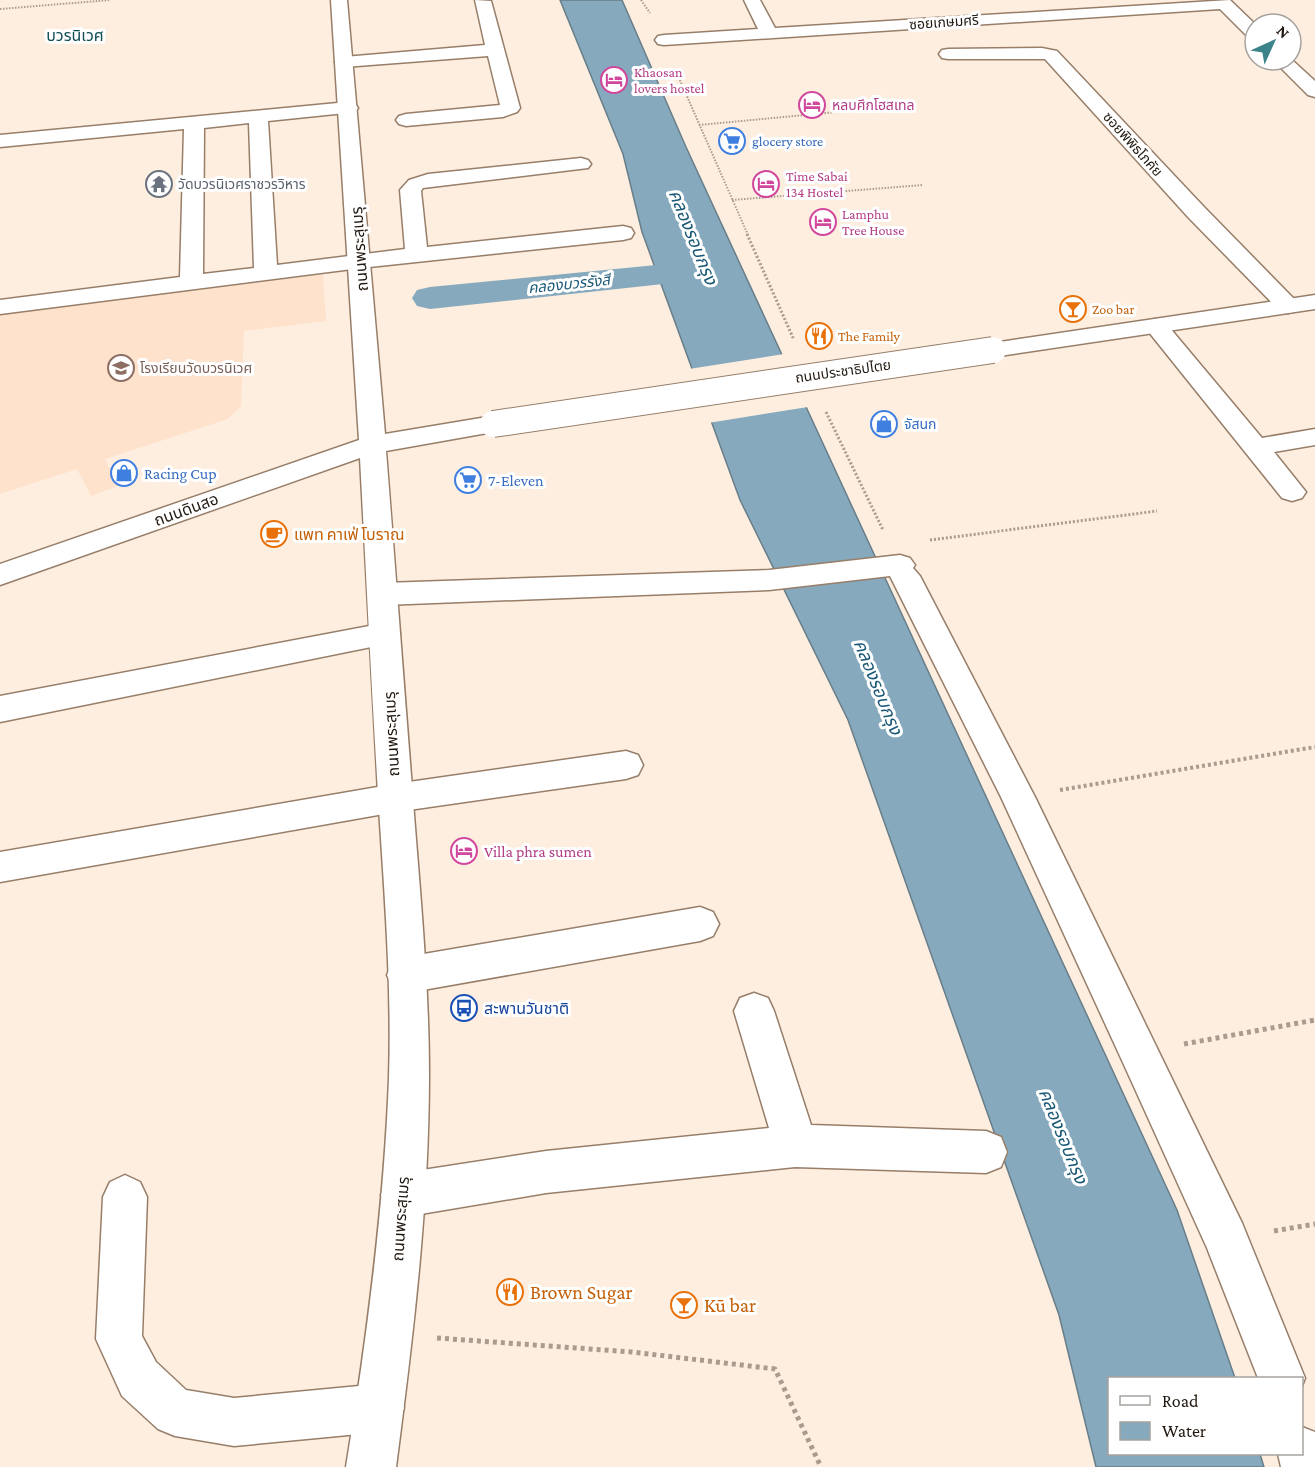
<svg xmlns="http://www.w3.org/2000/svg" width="1315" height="1467" font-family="'Crimson Pro','Noto Sans Thai',serif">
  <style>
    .built { fill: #fee2cc }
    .water { fill: #86a9bd; stroke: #687e89; stroke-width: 1.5 }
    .pier { fill: #feeee0 }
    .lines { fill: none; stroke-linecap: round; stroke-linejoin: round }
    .canal { fill: #86a9bd; fill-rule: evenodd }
    .minor-casing { stroke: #977e69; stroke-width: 3 }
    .major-casing { stroke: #977e69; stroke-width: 3 }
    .path-far3 { stroke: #a89b8f; stroke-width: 2; stroke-dasharray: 1.5 1.5; stroke-linecap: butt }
    .path-far2 { stroke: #a89b8f; stroke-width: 3; stroke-dasharray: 2 2; stroke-linecap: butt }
    .path-far1 { stroke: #a89b8f; stroke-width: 4; stroke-dasharray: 3 3; stroke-linecap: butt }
    .path { stroke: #a89b8f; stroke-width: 5; stroke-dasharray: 4 4; stroke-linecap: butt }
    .minor { fill: #fff; fill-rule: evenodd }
    .major { fill: #fff; fill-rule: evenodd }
    .major-bridge-casing { stroke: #977e69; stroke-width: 28; stroke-linecap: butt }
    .major-bridge { stroke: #fff; stroke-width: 26 }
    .labels { text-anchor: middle; stroke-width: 6; stroke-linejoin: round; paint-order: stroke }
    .far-street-label { font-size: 14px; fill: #211810; stroke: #fff }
    .far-hotel-label { font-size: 14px; fill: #b23c85; stroke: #fff; text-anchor: start }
    .far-shop-label { font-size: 14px; fill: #366cbe; stroke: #fff; text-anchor: start }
    .far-worship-label { font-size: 14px; fill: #5b616d; stroke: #fff; text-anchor: start }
    .far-food-label { font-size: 14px; fill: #c56008; stroke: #fff; text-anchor: start }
    .far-education-label { font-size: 14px; fill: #785e54; stroke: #fff; text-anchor: start }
    .far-water-label { font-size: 15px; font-style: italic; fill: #1a5876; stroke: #fff }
    .far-quarter-label { font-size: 16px; fill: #124f55; stroke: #fff }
    .street-label { font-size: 16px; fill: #211810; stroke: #fff }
    .shop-label { font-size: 16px; fill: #366cbe; stroke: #fff; text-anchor: start }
    .food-label { font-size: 16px; fill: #c56008; stroke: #fff; text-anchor: start }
    .hotel-label { font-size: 16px; fill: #b23c85; stroke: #fff; text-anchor: start }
    .transit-label { font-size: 16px; fill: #164399; stroke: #fff; text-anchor: start }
    .water-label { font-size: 18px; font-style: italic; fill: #1a5876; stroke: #fff }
    .near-food-label { font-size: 20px; fill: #c56008; stroke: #fff; text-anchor: start }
  </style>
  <rect width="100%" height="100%" fill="#feeee0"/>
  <!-- built -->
  <path class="built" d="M 323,274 L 326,321 L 244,331 L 241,406 L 228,419 L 105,459 L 118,486 L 91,496 L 77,469 L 0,494 L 0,315 Z"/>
  <!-- water -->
  <path class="water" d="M 560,0 L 622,0 L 686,147 L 1177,1210 L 1235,1378 L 1110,1378 L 1110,1454 L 1260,1454 L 1264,1467 L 1096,1467 L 1059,1315 L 848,720 L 740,500 L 642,232 L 623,154 Z"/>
  <!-- pier -->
  <path class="pier" d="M 784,354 L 808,407 L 708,423 L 689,369 Z"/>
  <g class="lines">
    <!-- canal -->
    <path class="canal" d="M 707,260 L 719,264 L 725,271 L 719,278 L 430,309 L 417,306 L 412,298 L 417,290 L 430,287 Z"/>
    <defs>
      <path id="minor" d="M 475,0 L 491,1 L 520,108 L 517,112 L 503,117 L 406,126 L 399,124 L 396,120 L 399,116 L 406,114 L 500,105 L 488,56 L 344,67 L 338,66 L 335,62 L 338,58 L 344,57 L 485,45 Z
        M 744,0 L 760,0 L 775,28 L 1230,0 L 1255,24 L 1255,39 L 1249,38 L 1220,9 L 664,45 L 658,44 L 655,40 L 658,36 L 664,35 L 758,29 Z
        M 1042,48 L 1057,51 L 1204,207 L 1296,301 L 1300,306 L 1296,311 L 1288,313 L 1280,311 L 1188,217 L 1045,59 L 948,59 L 942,58 L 939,54 L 942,50 L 948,49 Z
        M 1291,59 L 1315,81 L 1315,97 L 1308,95 L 1273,60 Z
        M 348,102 L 355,104 L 358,108 L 355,112 L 268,121 L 277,265 L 405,249 L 400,190 L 409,180 L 428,174 L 581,158 L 588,160 L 591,164 L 588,168 L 423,188 L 421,191 L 427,247 L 623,226 L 631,228 L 634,233 L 631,238 L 623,240 L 360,268 L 0,314 L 0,300 L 180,277 L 184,129 L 0,147 L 0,135 ZM 249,123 L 254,268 L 203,274 L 204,128 Z
        M 1156,319 L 1164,321 L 1262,438 L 1315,429 L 1315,445 L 1274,452 L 1306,492 L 1302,498 L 1292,501 L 1282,498 L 1148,331 L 1144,326 L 1148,321 Z
        M 900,555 L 910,558 L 915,565 L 913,568 L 920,576 L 1035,797 L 1242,1223 L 1305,1378 L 1302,1386 L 1302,1378 L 1258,1378 L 1207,1248 L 1125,1067 L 1001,797 L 890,576 L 769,590 L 384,605 L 373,602 L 369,594 L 373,586 L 384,583 L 769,570 Z
        M 385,623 L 396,626 L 400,634 L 396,642 L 0,722 L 0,696 Z
        M 626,751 L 638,755 L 643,765 L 638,775 L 626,779 L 395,812 L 0,882 L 0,852 L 395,784 Z
        M 700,907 L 713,912 L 719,924 L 713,936 L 700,941 L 406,993 L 392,987 L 387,975 L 392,963 L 406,957 Z
        M 754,993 L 768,998 L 774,1011 L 811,1125 L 986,1131 L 1001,1137 L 1007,1152 L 1001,1167 L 986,1173 L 795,1167 L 546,1193 L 403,1217 L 388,1210 L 381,1195 L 388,1180 L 403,1173 L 546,1151 L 769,1128 L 734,1011 L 740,998 Z
        M 125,1175 L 140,1182 L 147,1197 L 142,1336 L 156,1362 L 186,1390 L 234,1398 L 380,1384 L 397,1391 L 404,1408 L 397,1425 L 380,1432 L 234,1446 L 175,1436 L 158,1429 L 122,1396 L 96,1339 L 103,1197 L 110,1182 Z
        M 1302,1427 L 1315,1432 L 1315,1467 L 1281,1467 L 1278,1454 L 1302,1454 Z"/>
      <path id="major" d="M 331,0 L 347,0 L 385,434 L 493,416 L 502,418 L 506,424 L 502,430 L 493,432 L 386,451 C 395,563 403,676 412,788 C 419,883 429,979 429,1074 C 429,1206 413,1337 396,1467 L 346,1467 C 367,1338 384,1208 389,1078 C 392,983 384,888 378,793 C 371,682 366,570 360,458 L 0,585 L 0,564 L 359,440 Z
        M 1315,295 L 1315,309 L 993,357 L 984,355 L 981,350 L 984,345 L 993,343 Z"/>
    </defs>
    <!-- minor casing -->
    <use href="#minor" class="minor-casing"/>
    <!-- major casing -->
    <use href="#major" class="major-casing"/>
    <!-- path-far3 -->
    <path class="path-far3" d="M 641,0 L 650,13
      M 0,9 L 110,0
      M 675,69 L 748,235
      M 699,125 L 879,108
      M 732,200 L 923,185"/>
    <!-- path-far2 -->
    <path class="path-far2" d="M 747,234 L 794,340
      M 826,412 L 883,530
      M 930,540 L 1157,511"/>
    <!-- path-far1 -->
    <path class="path-far1" d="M 1060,790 L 1315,747"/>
    <!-- path -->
    <path class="path" d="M 1184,1044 L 1315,1020
      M 1274,1231 L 1315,1224
      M 437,1338 L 632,1352 L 775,1369 L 821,1467"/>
    <!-- minor -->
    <use href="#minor" class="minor"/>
    <!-- major -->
    <use href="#major" class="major"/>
    <defs>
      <path id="major-bridge" d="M 493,424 L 993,350"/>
    </defs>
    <!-- major-bridge casing -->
    <use href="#major-bridge" class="major-bridge-casing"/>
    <!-- major-bridge -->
    <use href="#major-bridge" class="major-bridge"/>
  </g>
  <!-- icons -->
  <defs>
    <symbol id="hotel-ring" viewBox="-11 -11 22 22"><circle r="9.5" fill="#fff" stroke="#d1479c" stroke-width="1.5"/><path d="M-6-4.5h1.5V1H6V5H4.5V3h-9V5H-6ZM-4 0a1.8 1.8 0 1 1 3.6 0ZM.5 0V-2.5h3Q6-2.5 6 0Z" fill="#d1479c"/></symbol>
    <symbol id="supermarket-ring" viewBox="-11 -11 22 22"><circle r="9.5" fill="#fff" stroke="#3f7fe0" stroke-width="1.5"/><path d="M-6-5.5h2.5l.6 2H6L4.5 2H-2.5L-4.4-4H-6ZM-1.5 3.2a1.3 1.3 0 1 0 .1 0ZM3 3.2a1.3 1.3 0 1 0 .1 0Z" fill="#3f7fe0"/></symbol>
    <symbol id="temple-ring" viewBox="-11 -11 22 22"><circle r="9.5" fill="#fff" stroke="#6b7280" stroke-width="1.5"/><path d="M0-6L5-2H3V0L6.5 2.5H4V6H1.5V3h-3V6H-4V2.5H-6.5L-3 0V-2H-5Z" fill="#6b7280"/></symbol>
    <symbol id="bar-ring" viewBox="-11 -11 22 22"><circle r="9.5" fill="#fff" stroke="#e8710a" stroke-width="1.5"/><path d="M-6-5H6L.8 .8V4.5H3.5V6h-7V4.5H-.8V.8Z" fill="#e8710a"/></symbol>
    <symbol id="restaurant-ring" viewBox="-11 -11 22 22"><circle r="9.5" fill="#fff" stroke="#e8710a" stroke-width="1.5"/><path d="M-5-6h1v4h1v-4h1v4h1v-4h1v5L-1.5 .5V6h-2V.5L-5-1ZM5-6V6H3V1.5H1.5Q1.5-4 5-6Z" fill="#e8710a"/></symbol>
    <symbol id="school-ring" viewBox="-11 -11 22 22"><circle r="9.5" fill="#fff" stroke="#8d6e63" stroke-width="1.5"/><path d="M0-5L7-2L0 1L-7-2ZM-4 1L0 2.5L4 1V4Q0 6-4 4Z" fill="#8d6e63"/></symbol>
    <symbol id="shop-ring" viewBox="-11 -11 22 22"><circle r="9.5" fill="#fff" stroke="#3f7fe0" stroke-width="1.5"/><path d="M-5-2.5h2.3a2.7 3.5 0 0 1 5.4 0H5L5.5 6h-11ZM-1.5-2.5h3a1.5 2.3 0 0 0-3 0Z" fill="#3f7fe0"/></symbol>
    <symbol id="cafe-ring" viewBox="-11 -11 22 22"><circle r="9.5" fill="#fff" stroke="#e8710a" stroke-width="1.5"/><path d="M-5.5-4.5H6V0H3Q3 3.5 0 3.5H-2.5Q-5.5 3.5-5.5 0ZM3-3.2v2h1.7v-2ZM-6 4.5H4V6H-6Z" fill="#e8710a"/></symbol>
    <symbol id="bus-ring" viewBox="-11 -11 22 22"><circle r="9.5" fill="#fff" stroke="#1a4fb4" stroke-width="1.5"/><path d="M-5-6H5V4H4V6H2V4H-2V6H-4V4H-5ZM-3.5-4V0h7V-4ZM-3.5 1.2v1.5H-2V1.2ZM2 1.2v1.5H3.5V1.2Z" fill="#1a4fb4"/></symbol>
  </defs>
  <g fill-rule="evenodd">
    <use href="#hotel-ring" x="599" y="65" width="30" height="30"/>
    <use href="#hotel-ring" x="797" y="90" width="30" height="30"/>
    <use href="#supermarket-ring" x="717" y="126" width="30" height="30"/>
    <use href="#temple-ring" x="144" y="169" width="30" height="30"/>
    <use href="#hotel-ring" x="751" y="169" width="30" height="30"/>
    <use href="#hotel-ring" x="808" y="207" width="30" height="30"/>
    <use href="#bar-ring" x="1058" y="294" width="30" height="30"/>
    <use href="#restaurant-ring" x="804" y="321" width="30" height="30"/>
    <use href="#school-ring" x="106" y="353" width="30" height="30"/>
    <use href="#shop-ring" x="869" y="409" width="30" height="30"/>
    <use href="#shop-ring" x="109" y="458" width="30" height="30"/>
    <use href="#supermarket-ring" x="453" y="465" width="30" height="30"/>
    <use href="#cafe-ring" x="259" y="519" width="30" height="30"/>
    <use href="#hotel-ring" x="449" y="836" width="30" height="30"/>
    <use href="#bus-ring" x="449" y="993" width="30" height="30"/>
    <use href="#restaurant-ring" x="495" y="1277" width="30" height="30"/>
    <use href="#bar-ring" x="669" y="1290" width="30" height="30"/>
  </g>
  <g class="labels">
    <!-- far-street labels -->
    <g class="far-street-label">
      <text transform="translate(944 22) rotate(-4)" y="5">ซอยเกษมศรี</text>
      <text transform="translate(1133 144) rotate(48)" y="5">ซอยพิพิธโภคัย</text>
      <text transform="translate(843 371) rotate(-8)" y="5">ถนนประชาธิปไตย</text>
    </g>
    <!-- far-hotel labels -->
    <g class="far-hotel-label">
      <text x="634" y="77">Khaosan<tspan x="634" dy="16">lovers hostel</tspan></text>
      <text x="832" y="110">หลบศึกโฮสเทล</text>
      <text x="786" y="181">Time Sabai<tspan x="786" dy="16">134 Hostel</tspan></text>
      <text x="842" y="219">Lamphu<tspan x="842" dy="16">Tree House</tspan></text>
    </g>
    <!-- far-shop labels -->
    <g class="far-shop-label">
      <text x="752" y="146">glocery store</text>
      <text x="904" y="429">จัสนก</text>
    </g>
    <!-- far-worship labels -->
    <g class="far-worship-label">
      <text x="178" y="189">วัดบวรนิเวศราชวรวิหาร</text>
    </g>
    <!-- far-food labels -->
    <g class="far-food-label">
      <text x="1092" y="314">Zoo bar</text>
      <text x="838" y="341">The Family</text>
    </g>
    <!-- far-education labels -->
    <g class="far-education-label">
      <text x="140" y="373">โรงเรียนวัดบวรนิเวศ</text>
    </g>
    <!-- far-water labels -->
    <g class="far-water-label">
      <text transform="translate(569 284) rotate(-6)" y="5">คลองบวรรังสี</text>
    </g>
    <!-- far-quarter labels -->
    <g class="far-quarter-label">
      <text x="75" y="41">บวรนิเวศ</text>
    </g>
    <!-- street labels -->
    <g class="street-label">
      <text transform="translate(359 249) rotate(-94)" y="6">ถนนพระสุเมรุ</text>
      <text transform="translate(186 509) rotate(-20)" y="6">ถนนดินสอ</text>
      <text transform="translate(391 734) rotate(-93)" y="6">ถนนพระสุเมรุ</text>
      <text transform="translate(400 1219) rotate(-86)" y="6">ถนนพระสุเมรุ</text>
    </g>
    <!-- shop labels -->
    <g class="shop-label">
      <text x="144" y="479">Racing Cup</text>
      <text x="488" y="486">7-Eleven</text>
    </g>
    <!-- food labels -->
    <g class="food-label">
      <text x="294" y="540">แพท คาเฟ่ โบราณ</text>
    </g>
    <!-- hotel labels -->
    <g class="hotel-label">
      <text x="484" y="857">Villa phra sumen</text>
    </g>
    <!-- transit labels -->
    <g class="transit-label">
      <text x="484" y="1014">สะพานวันชาติ</text>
    </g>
    <!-- water labels -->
    <g class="water-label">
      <text transform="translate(693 237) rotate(68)" y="6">คลองรอบกรุง</text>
      <text transform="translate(878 687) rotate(68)" y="6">คลองรอบกรุง</text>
      <text transform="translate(1063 1136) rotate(68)" y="6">คลองรอบกรุง</text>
    </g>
    <!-- near-food labels -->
    <g class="near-food-label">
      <text x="530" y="1299">Brown Sugar</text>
      <text x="704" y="1312">Kū bar</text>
    </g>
  </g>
  <!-- legend -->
  <rect x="1108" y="1377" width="195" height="78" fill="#ffffff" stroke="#a6a39f" stroke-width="1.5"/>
  <rect x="1120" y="1396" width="30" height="9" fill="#ffffff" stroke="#a6a39f" stroke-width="1.5"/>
  <text x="1162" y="1407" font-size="18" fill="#211810">Road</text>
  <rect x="1120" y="1422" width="30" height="18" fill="#86a9bd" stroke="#a6a39f" stroke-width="1.5"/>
  <text x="1162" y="1437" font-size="18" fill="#211810">Water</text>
  <!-- north arrow -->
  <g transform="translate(1273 42) rotate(45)"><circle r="28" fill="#ffffff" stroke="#a6a39f" stroke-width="1.5"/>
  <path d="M0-4.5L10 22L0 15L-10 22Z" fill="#3c838b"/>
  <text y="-9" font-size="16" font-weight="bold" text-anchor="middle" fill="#211810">N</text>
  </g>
</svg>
